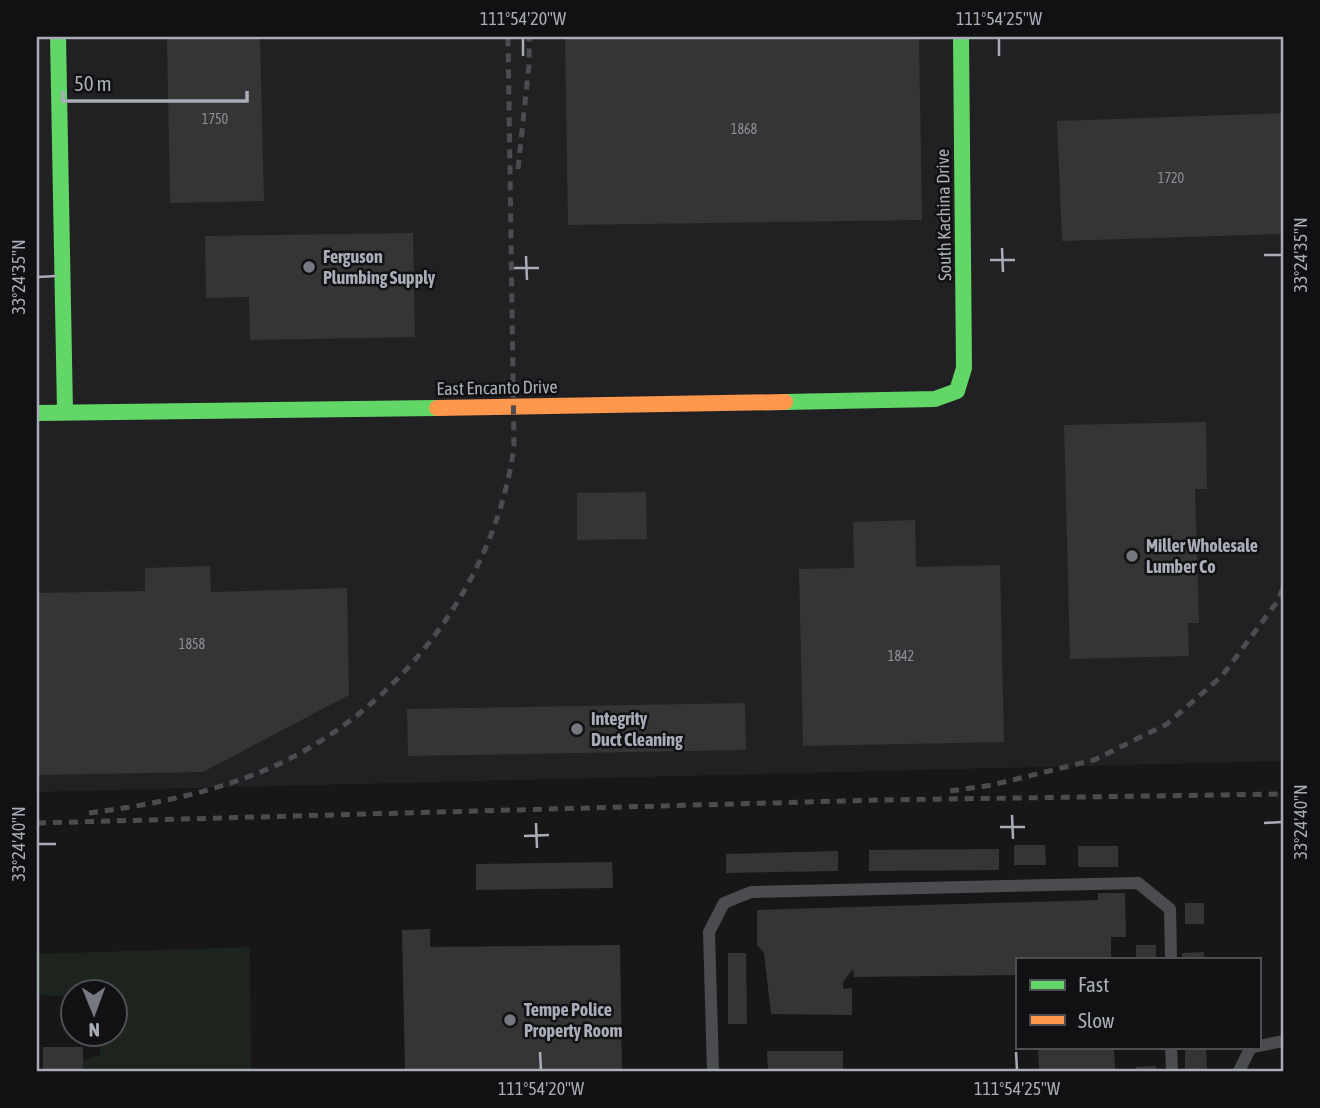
<svg xmlns="http://www.w3.org/2000/svg" width="1320" height="1108" font-family="'Asap Condensed',sans-serif">
  <style>
    .built { fill: #212123 }
    .green { fill: #1d241e }
    .building { fill: #353536 }
    .lines { fill: none; stroke-linecap: round; stroke-linejoin: round }
    .lane { stroke: #4b4c50; stroke-width: 12 }
    .fast { stroke: #63d668; stroke-width: 16 }
    .slow { stroke: #ff974d; stroke-width: 16 }
    .rail { stroke: #4b4c4f; stroke-width: 5; stroke-dasharray: 9 7; stroke-linecap: butt }
    .ticks { fill: none; stroke: #a8adb8; stroke-width: 2.5 }
    .poi-dot { fill: #757880; stroke: #111113; stroke-width: 2.5 }
    .labels { text-anchor: middle; stroke-width: 5; stroke-linejoin: round; paint-order: stroke }
    .number-label { font-size: 14px; fill: #8b8f98 }
    .street-label { font-size: 18px; fill: #a8adb8; stroke: #111113 }
    .poi-label { font-size: 18px; font-weight: bold; fill: #a8adb8; stroke: #111113; text-anchor: start }
    .neatline { fill: none; stroke: #a8adb8; stroke-width: 2.5 }
    .ticks-label { font-size: 18px; text-anchor: middle; fill: #a8adb8 }
  </style>
  <rect width="100%" height="100%" fill="#171717"/>
  <!-- built -->
  <path class="built" d="M 37,37 L 1283,37 L 1283,761 L 37,792 Z"/>
  <!-- green -->
  <path class="green" d="M 250,947 L 251,1071 L 83,1071 L 83,1060 L 100,1055 L 101,1035 L 116,1034 L 116,992 L 74,992 L 73,997 L 37,995 L 37,954 Z"/>
  <!-- building -->
  <path class="building" d="M 167,37 L 260,37 L 264,201 L 170,203 Z
    M 565,37 L 919,37 L 922,220 L 568,225 Z
    M 1283,113 L 1283,234 L 1062,241 L 1057,121 Z
    M 413,233 L 415,337 L 250,340 L 249,297 L 206,298 L 205,236 Z
    M 1206,422 L 1207,489 L 1195,489 L 1199,623 L 1188,623 L 1189,656 L 1070,659 L 1064,425 Z
    M 646,492 L 647,539 L 577,540 L 577,493 Z
    M 915,520 L 916,567 L 1000,565 L 1004,742 L 803,746 L 799,569 L 854,568 L 853,522 Z
    M 210,566 L 211,592 L 347,588 L 349,695 L 203,772 L 37,775 L 37,593 L 145,591 L 145,568 Z
    M 745,703 L 746,750 L 408,756 L 407,709 Z
    M 1014,845 L 1045,845 L 1046,865 L 1014,865 Z
    M 1078,846 L 1118,846 L 1118,867 L 1078,867 Z
    M 999,849 L 999,870 L 869,871 L 869,850 Z
    M 838,851 L 838,871 L 726,873 L 726,854 Z
    M 612,862 L 613,888 L 476,890 L 476,864 Z
    M 1098,893 L 1125,893 L 1126,937 L 1111,937 L 1111,959 L 1017,959 L 1017,975 L 854,977 L 853,969 L 843,982 L 843,989 L 852,988 L 852,1015 L 771,1014 L 764,953 L 757,945 L 757,910 L 1098,900 Z
    M 1185,903 L 1204,903 L 1204,924 L 1185,924 Z
    M 430,929 L 430,947 L 620,945 L 622,1071 L 405,1071 L 402,930 Z
    M 1136,945 L 1156,945 L 1156,959 L 1136,959 Z
    M 1204,952 L 1204,959 L 1182,959 L 1182,953 Z
    M 728,953 L 746,953 L 747,1024 L 728,1024 Z
    M 43,1047 L 83,1047 L 83,1071 L 43,1071 Z
    M 1038,1047 L 1114,1047 L 1115,1071 L 1039,1071 Z
    M 1185,1047 L 1206,1047 L 1207,1071 L 1185,1071 Z
    M 767,1051 L 843,1051 L 843,1071 L 768,1071 Z
    M 1156,1066 L 1156,1071 L 1136,1071 L 1136,1067 Z"/>
  <g class="lines">
    <!-- lane -->
    <path class="lane" d="M 1259,1046 L 1283,1041
      M 1171,1047 L 1172,1071
      M 713,1071 L 709,932 L 724,903 L 751,892 L 1138,883 L 1170,909 L 1171,959
      M 1239,1071 L 1251,1047 L 1254,1047"/>
    <!-- fast -->
    <path class="fast" d="M 58,37 L 65,412
      M 785,402 L 935,399 L 957,391 L 964,368 L 961,37
      M 37,413 L 437,408"/>
    <!-- slow -->
    <path class="slow" d="M 437,408 L 785,402"/>
    <!-- rail -->
    <path class="rail" d="M 518,169 L 529,65 L 529,37
      M 950,791 L 992,785 L 1094,760 L 1167,724 L 1222,676 L 1277,602 L 1283,588
      M 89,813 C 150,805 213,793 270,768 C 397,712 496,584 514,446 L 508,37
      M 37,823 L 880,800 L 1283,794"/>
  </g>
  <!-- ticks -->
  <path class="ticks" d="M 523,38 L 523,56M 999,38 L 999,56M 1002,248 L 1003,272M 1264,255 L 1282,255M 526,256 L 527,280M 990,260 L 1015,260M 514,268 L 539,268M 38,277 L 56,276M 1012,815 L 1013,839M 536,823 L 537,848M 1264,823 L 1282,822M 1000,827 L 1025,827M 524,836 L 549,835M 38,844 L 56,844M 540,1052 L 541,1070M 1016,1052 L 1017,1070"/>
  <!-- markers -->
  <g class="poi-dot">
    <circle cx="309" cy="267" r="7"/>
    <circle cx="1132" cy="556" r="7"/>
    <circle cx="577" cy="729" r="7"/>
    <circle cx="510" cy="1020" r="7"/>
  </g>
  <g class="labels">
    <!-- number labels -->
    <g class="number-label">
      <text x="215" y="124">1750</text>
      <text x="744" y="134">1868</text>
      <text x="1171" y="183">1720</text>
      <text x="192" y="649">1858</text>
      <text x="901" y="661">1842</text>
    </g>
    <!-- street labels -->
    <g class="street-label">
      <text transform="translate(944 215) rotate(-91)" y="6">South Kachina Drive</text>
      <text transform="translate(497 388) rotate(-1)" y="6">East Encanto Drive</text>
    </g>
    <!-- poi labels -->
    <g class="poi-label">
      <text x="323" y="263">Ferguson<tspan x="323" dy="21">Plumbing Supply</tspan></text>
      <text x="1146" y="552">Miller Wholesale<tspan x="1146" dy="21">Lumber Co</tspan></text>
      <text x="591" y="725">Integrity<tspan x="591" dy="21">Duct Cleaning</tspan></text>
      <text x="524" y="1016">Tempe Police<tspan x="524" dy="21">Property Room</tspan></text>
    </g>
  </g>
  <!-- border -->
  <rect width="1320" height="1108" fill="none" stroke="#111113" stroke-width="77"/>
  <!-- legend -->
  <rect x="1016" y="958" width="245" height="91" fill="#111113" stroke="#4d4f55" stroke-width="2"/>
  <rect x="1030" y="980" width="35" height="10" fill="#63d668" stroke="#4d4f55" stroke-width="2"/>
  <text x="1078" y="992" font-size="21" fill="#a8adb8">Fast</text>
  <rect x="1030" y="1015" width="35" height="10" fill="#ff974d" stroke="#4d4f55" stroke-width="2"/>
  <text x="1078" y="1028" font-size="21" fill="#a8adb8">Slow</text>
  <!-- north arrow -->
  <g transform="translate(94 1013) rotate(179)"><circle r="33" fill="#111113" stroke="#4d4f55" stroke-width="2"/>
  <path d="M0-5L12 26L0 18L-12 26Z" fill="#757880"/>
  <text y="-10" font-size="19" font-weight="bold" text-anchor="middle" fill="#a8adb8">N</text>
  </g>
  <!-- scale -->
  <path d="M63 91v10h184v-10" fill="none" stroke="#a8adb8" stroke-width="3.5"/>
  <text x="74" y="91" font-size="21" fill="#a8adb8" stroke="#111113" stroke-width="5" paint-order="stroke">50 m</text>
  <rect x="38" y="38" width="1244" height="1032" class="neatline"/>
  <g class="ticks-label">
    <text x="523" y="25">111°54'20"W</text>
    <text x="999" y="25">111°54'25"W</text>
    <text transform="translate(1301 255) rotate(-90)" y="6">33°24'35"N</text>
    <text transform="translate(19 277) rotate(-90)" y="6">33°24'35"N</text>
    <text transform="translate(1301 822) rotate(-90)" y="6">33°24'40"N</text>
    <text transform="translate(19 844) rotate(-90)" y="6">33°24'40"N</text>
    <text x="541" y="1095">111°54'20"W</text>
    <text x="1017" y="1095">111°54'25"W</text>
  </g>
</svg>
